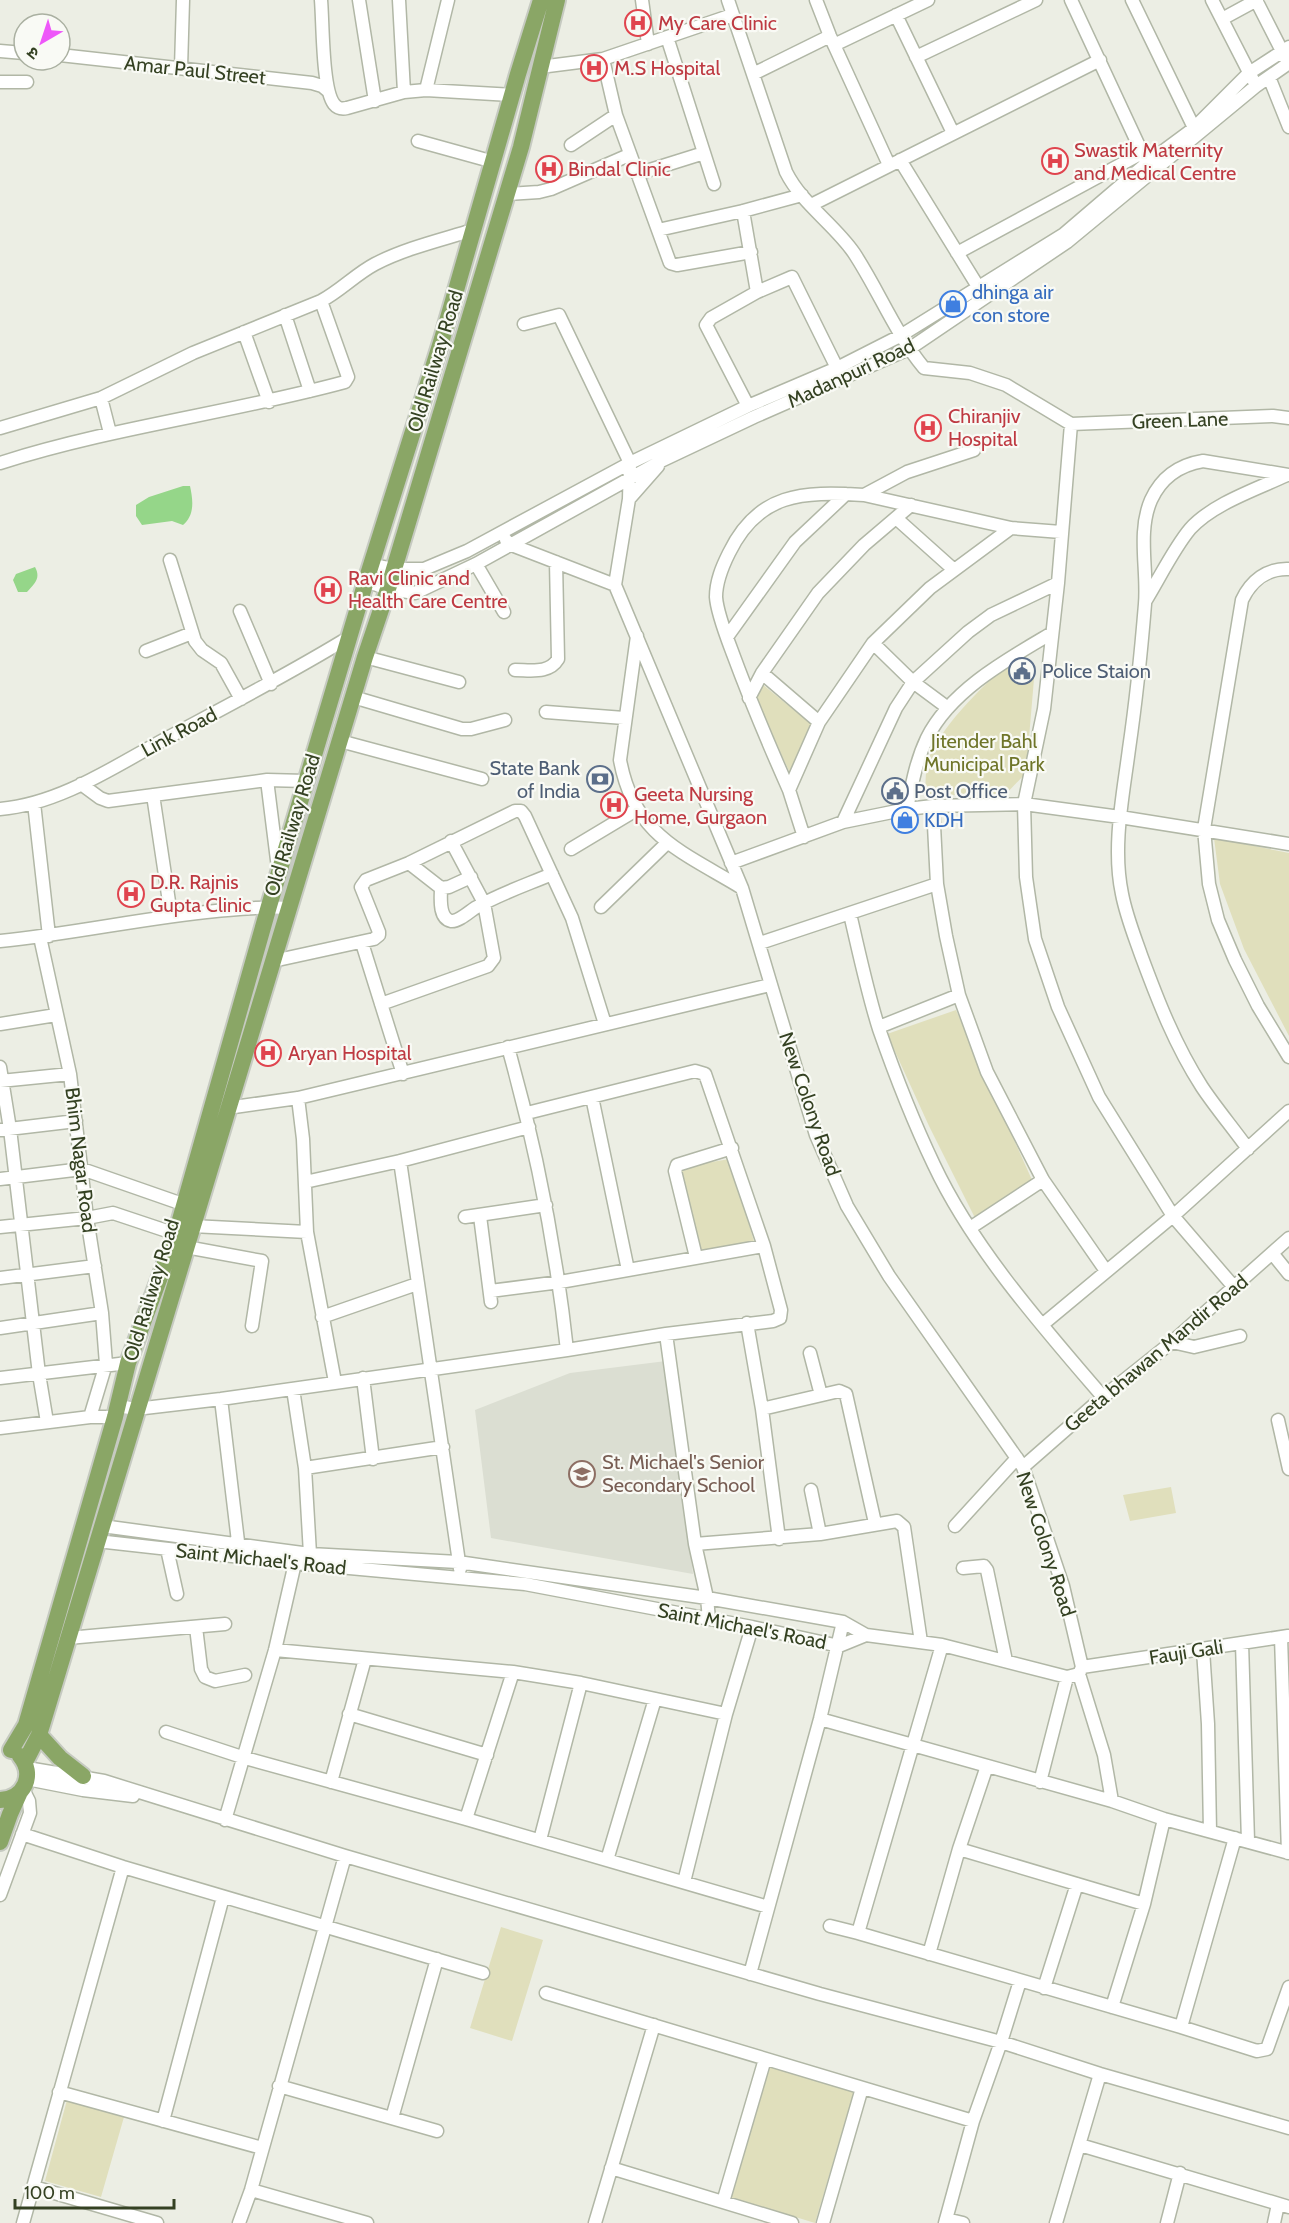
<svg xmlns="http://www.w3.org/2000/svg" width="1289" height="2223" font-family="Cabin,'Noto Sans Devanagari',sans-serif">
  <style>
    .built { fill: #dbded2 }
    .green { fill: #e0dfbc }
    .water { fill: #95d689 }
    .lines { fill: none; stroke-linecap: round; stroke-linejoin: round }
    .minor-casing { stroke: #b1b7a6; stroke-width: 15 }
    .major-casing { stroke: #c6cac1; stroke-width: 20 }
    .minor { stroke: #fff; stroke-width: 12 }
    .major { stroke: #8aa666; stroke-width: 16 }
    .labels { text-anchor: middle; stroke-width: 4.5; stroke-linejoin: round; paint-order: stroke }
    .health-label { font-size: 20px; fill: #be3a42; stroke: #f9faf5; text-anchor: start }
    .street-label { font-size: 20px; fill: #344122; stroke: #f9faf5 }
    .shop-label { font-size: 20px; fill: #366cbe; stroke: #f9faf5; text-anchor: start }
    .service-label { font-size: 20px; fill: #4e5e75; stroke: #f9faf5; text-anchor: start }
    .park-label { font-size: 20px; fill: #6f7529; stroke: #f9faf5 }
    .education-label { font-size: 20px; fill: #785e54; stroke: #f9faf5; text-anchor: start }
  </style>
  <rect width="100%" height="100%" fill="#eceee4"/>
  <!-- built -->
  <path class="built" d="M 666,1361 L 693,1574 L 491,1538 L 475,1410 L 570,1373 Z"/>
  <!-- green -->
  <path class="green" d="M 1007,665 L 1015,676 L 1034,679 L 1026,773 L 1003,797 L 925,794 C 926,784 925,771 928,761 C 938,730 982,686 1007,665 Z
    M 762,684 L 811,724 L 791,775 L 754,697 Z
    M 1214,838 L 1289,853 L 1289,1036 L 1244,949 L 1220,884 Z
    M 956,1010 L 1032,1180 L 975,1218 L 929,1126 L 887,1034 Z
    M 730,1159 L 755,1245 L 701,1253 L 681,1167 Z
    M 1171,1487 L 1176,1513 L 1130,1521 L 1123,1495 Z
    M 501,1927 L 543,1940 L 512,2041 L 470,2028 Z
    M 770,2067 L 854,2092 L 815,2223 L 730,2197 Z
    M 67,2100 L 124,2117 L 101,2197 L 45,2181 Z"/>
  <!-- water -->
  <path class="water" d="M 183,486 L 190,486 C 193,500 195,515 183,525 L 172,521 L 142,525 L 136,516 L 136,505 L 149,497 Z
    M 35,567 C 41,578 35,583 27,592 L 18,592 L 13,580 L 16,574 Z"/>
  <g class="lines">
    <defs>
      <path id="minor" d="M 321,0 C 323,22 322,89 334,104 C 338,109 342,109 347,108 L 404,92 L 426,90 L 512,95
        M 359,0 L 375,101
        M 399,0 L 404,92
        M 642,0 L 648,44
        M 728,0 L 786,172 C 802,204 834,224 854,253 C 879,291 895,333 924,368 L 970,373 L 1006,385 L 1071,424
        M 816,0 L 830,36 L 889,165
        M 1071,0 L 1145,159
        M 1132,0 L 1197,134
        M 1212,0 L 1253,80
        M 1256,0 L 1285,57
        M 896,15 L 953,133
        M 1222,19 L 1257,0
        M 667,37 L 714,184
        M 834,45 L 928,0
        M 0,51 L 24,53
        M 60,55 L 312,83 L 322,86 L 328,91
        M 916,57 L 1036,0
        M 603,59 L 616,115 L 670,263 L 677,265 L 751,252
        M 540,67 L 603,59 L 732,15
        M 181,68 L 183,0
        M 753,74 L 830,36
        M 1269,77 L 1289,127
        M 0,82 L 27,82
        M 426,90 L 448,0
        M 418,141 L 494,162
        M 571,145 L 616,115
        M 900,160 L 982,293
        M 637,174 L 704,153
        M 507,194 L 539,192 L 551,189 L 629,155
        M 811,205 L 1100,60
        M 743,211 L 757,292
        M 658,230 L 743,211 L 802,195
        M 957,253 L 1142,153
        M 285,315 L 310,391
        M 524,324 L 559,315 L 630,463 L 629,499 L 615,585 L 742,888 L 816,1135 L 847,1206 L 889,1276 L 1023,1467 L 1063,1586 L 1082,1667 L 1079,1674
        M 244,332 L 269,402
        M 101,398 L 110,433
        M 748,406 L 706,325 L 711,318 L 757,292 L 792,277 L 837,368
        M 1071,424 L 1058,583 L 1044,709 L 1024,804 L 1026,877 L 1035,939 L 1058,1007 L 1099,1097 L 1173,1216 L 1234,1287
        M 1071,424 L 1273,416 L 1289,418
        M 0,428 L 101,398 L 193,353 L 321,301 C 340,291 356,274 375,264 C 406,248 441,240 473,230
        M 0,463 C 113,427 231,413 345,382 L 348,377 L 321,301
        M 864,495 L 907,472 L 974,450
        M 629,499 L 658,466
        M 896,518 L 953,569
        M 506,540 L 509,544 L 615,585
        M 170,560 L 195,641 L 202,650 L 221,663 L 241,699
        M 476,564 L 504,612
        M 372,565 L 394,569 L 424,569 L 467,551 L 630,463 L 748,406 L 837,368 L 900,336 L 1064,234 L 1147,163 L 1193,129 L 1249,73 L 1289,47
        M 1289,569 C 1267,568 1251,581 1242,600 L 1204,829 L 1209,884 L 1218,920 L 1235,960 L 1258,1006 L 1289,1057
        M 366,581 L 388,589 L 415,593 L 476,564 L 663,460 L 754,417 L 909,349 L 1067,242 L 1256,86 L 1289,63
        M 1146,600 C 1159,579 1174,548 1190,529 C 1212,504 1257,489 1287,475
        M 240,611 L 271,684
        M 637,636 L 620,760 C 634,836 681,851 742,888
        M 727,637 L 795,542 L 846,494
        M 873,643 L 913,682 L 948,708
        M 146,651 L 192,633
        M 365,657 L 459,682
        M 515,670 C 531,670 549,674 558,659 L 556,562
        M 762,673 L 819,722
        M 353,697 L 462,729 L 471,729 L 505,720
        M 749,698 L 762,673 L 818,593 L 864,545 L 911,505
        M 546,712 L 624,718
        M 340,741 L 482,779
        M 267,780 L 278,868
        M 81,784 L 100,798 L 108,801 L 267,780 L 306,781
        M 789,790 C 769,745 750,700 733,654 C 727,638 717,613 716,597 C 716,581 722,567 729,553 C 758,493 802,491 864,495 L 1011,528 L 1061,532
        M 153,795 L 171,915
        M 34,803 L 49,936
        M 933,806 L 937,884 L 946,936 L 959,995 L 987,1072 L 1043,1180 L 1106,1271
        M 0,809 C 60,804 115,766 167,738 C 229,705 291,673 351,636
        M 907,809 C 912,784 916,761 927,738 C 951,690 1008,659 1052,633
        M 843,822 L 896,708 L 913,682 L 968,632 L 991,615 L 1058,583
        M 804,837 L 789,790 L 819,722 L 873,643 L 930,588 L 1011,528
        M 571,849 L 636,810
        M 409,863 L 441,888 L 449,887 L 471,877
        M 731,863 L 843,822 L 907,809 L 933,806 L 1024,804 L 1120,817 L 1289,844
        M 441,888 C 441,897 438,918 451,921 C 458,922 469,912 475,908 C 499,894 526,885 552,874
        M 601,907 L 667,843
        M 850,914 C 859,952 867,991 879,1029 C 895,1075 913,1121 934,1165 C 973,1248 1043,1327 1103,1397
        M 40,937 L 70,1074 L 87,1218 L 102,1313 L 106,1364 L 90,1417
        M 0,941 C 72,934 143,918 216,911 C 240,909 265,906 289,908
        M 362,943 L 403,1074
        M 760,943 L 937,884
        M 273,961 L 374,939 L 379,935 L 379,932 L 361,887 L 366,880 L 409,863 L 515,811 L 521,811 L 525,816 L 572,918 L 605,1024
        M 381,1004 L 488,966 L 494,958 L 484,903 L 451,841
        M 0,1024 L 56,1015
        M 879,1027 L 959,995
        M 508,1047 C 536,1147 556,1248 567,1350
        M 0,1067 L 10,1129 L 39,1374 L 47,1422
        M 0,1081 L 70,1074
        M 592,1097 L 628,1270
        M 298,1098 L 303,1139 L 307,1232 L 335,1382
        M 227,1108 L 298,1098 L 770,985
        M 0,1130 L 76,1121
        M 1248,1149 C 1233,1128 1216,1108 1202,1087 C 1175,1045 1158,1001 1141,955 C 1134,935 1126,915 1122,894 C 1112,847 1123,796 1129,749 C 1136,701 1141,653 1145,604 C 1148,571 1137,532 1151,500 C 1161,478 1179,465 1203,461 L 1289,475
        M 400,1161 L 460,1569
        M 0,1179 L 82,1169 L 191,1207
        M 305,1182 L 400,1161 L 529,1127
        M 480,1216 L 491,1302
        M 465,1217 L 546,1205
        M 192,1226 L 307,1232
        M 0,1227 L 87,1218 L 113,1213 L 176,1234
        M 970,1228 L 1043,1180
        M 186,1247 L 262,1261 L 252,1326
        M 1272,1253 L 1289,1274
        M 696,1257 L 675,1171 L 677,1165 L 732,1148
        M 0,1278 L 95,1266
        M 490,1291 L 560,1282 L 764,1246
        M 322,1317 L 417,1284
        M 747,1323 L 762,1409 L 779,1539
        M 1042,1325 L 1173,1216 L 1289,1111
        M 0,1328 L 102,1313
        M 666,1334 L 695,1544 L 707,1598 L 709,1619
        M 1172,1342 L 1194,1347 L 1240,1336
        M 810,1353 L 821,1395
        M 0,1378 L 128,1363
        M 363,1378 L 373,1459
        M 293,1389 L 305,1468 L 310,1554
        M 221,1399 L 239,1550
        M 118,1406 L 136,1409 L 221,1399 L 567,1350 L 666,1334 L 773,1321 L 780,1318 L 781,1310 L 764,1246 L 705,1074 L 695,1071 L 527,1113
        M 762,1409 L 839,1391 L 846,1394 L 875,1523
        M 1278,1420 L 1289,1469
        M 0,1428 L 90,1417 L 115,1417
        M 1023,1467 L 1103,1397 L 1172,1342 L 1289,1238
        M 305,1468 L 443,1447
        M 811,1490 L 820,1534
        M 102,1526 L 310,1554 L 458,1562 L 707,1598 L 843,1622 L 866,1635 L 942,1645 L 1067,1677 L 1079,1674
        M 955,1526 L 1017,1458
        M 97,1541 L 295,1563 L 525,1584 L 752,1627 L 839,1646 L 866,1635
        M 695,1544 L 820,1534 L 897,1521 L 904,1527 L 921,1642
        M 167,1549 L 177,1594
        M 963,1568 L 984,1566 L 987,1570 L 1006,1661
        M 196,1627 L 201,1669 L 205,1677 L 215,1681 L 245,1675
        M 1281,1637 L 1288,1853
        M 68,1638 L 225,1624
        M 1242,1643 L 1248,1841
        M 275,1650 L 513,1672 L 581,1683 L 726,1714
        M 1203,1650 L 1208,1724 L 1210,1831
        M 1082,1667 L 1288,1636
        M 1079,1674 L 1104,1755 L 1112,1801
        M 349,1714 L 487,1755
        M 820,1719 L 1112,1801 L 1164,1819 L 1289,1853
        M 166,1732 L 245,1758 L 466,1819 L 768,1907
        M 27,1768 L 104,1781 L 345,1856 L 820,1994 L 1001,2042 L 1100,2074 L 1289,2128
        M 27,1779 L 83,1790 L 133,1796
        M 331,1782 L 365,1659
        M 1040,1782 L 1067,1677
        M 466,1819 L 513,1672
        M 225,1820 L 275,1650 L 295,1563
        M 22,1834 L 123,1867 L 483,1973
        M 540,1840 L 581,1683
        M 959,1849 L 1144,1904
        M 607,1860 L 655,1699
        M 684,1882 L 726,1714 L 752,1627
        M 0,1895 L 30,1813 L 29,1801 L 23,1789
        M 830,1926 L 858,1933 L 1181,2027 L 1257,2051 L 1267,2049 L 1289,1987
        M 858,1933 L 942,1645
        M 929,1954 L 959,1849 L 987,1766
        M 750,1974 L 820,1719 L 843,1622
        M 1044,1988 L 1077,1884
        M 546,1993 L 973,2121
        M 1112,2007 L 1144,1904 L 1164,1819
        M 1181,2027 L 1235,1838
        M 279,2086 L 437,2131
        M 59,2092 L 262,2148
        M 392,2118 L 437,1959
        M 163,2121 L 223,1897
        M 1080,2145 L 1289,2207
        M 611,2168 L 792,2223
        M 34,2187 L 157,2223
        M 251,2190 L 367,2223
        M 723,2202 L 765,2059
        M 946,2219 L 963,2223
        M 23,2223 L 123,1867
        M 239,2223 L 251,2190 L 345,1856
        M 595,2223 L 654,2025
        M 823,2223 L 862,2088
        M 945,2223 L 973,2121 L 1001,2042 L 1020,1981
        M 1056,2223 L 1100,2074
        M 1167,2223 L 1180,2173
        M 1274,2223 L 1278,2204"/>
      <path id="major" d="M 39,1735 L 60,1758 L 83,1776
        M 11,1750 L 26,1725 L 115,1417 L 128,1363 L 176,1234 L 269,906 L 366,581 L 442,339 L 518,74 L 541,0
        M 25,1762 L 39,1735 L 365,657 L 388,589 L 521,147 L 557,0
        M 0,1800 C 25,1799 35,1774 20,1756
        M 0,1842 L 10,1814 L 20,1792"/>
    </defs>
    <!-- minor casing -->
    <use href="#minor" class="minor-casing"/>
    <!-- major casing -->
    <use href="#major" class="major-casing"/>
    <!-- minor -->
    <use href="#minor" class="minor"/>
    <!-- major -->
    <use href="#major" class="major"/>
  </g>
  <!-- icons -->
  <defs>
    <symbol id="hospital-ring" viewBox="-11 -11 22 22"><circle r="9.5" fill="#f9faf5" stroke="#e0444e" stroke-width="1.5"/><path d="M-5-5h3v3.5h4V-5h3V5h-3V1.5h-4V5h-3Z" fill="#e0444e"/></symbol>
    <symbol id="shop-ring" viewBox="-11 -11 22 22"><circle r="9.5" fill="#f9faf5" stroke="#3f7fe0" stroke-width="1.5"/><path d="M-5-2.5h2.3a2.7 3.5 0 0 1 5.4 0H5L5.5 6h-11ZM-1.5-2.5h3a1.5 2.3 0 0 0-3 0Z" fill="#3f7fe0"/></symbol>
    <symbol id="civic-ring" viewBox="-11 -11 22 22"><circle r="9.5" fill="#f9faf5" stroke="#5c6f8a" stroke-width="1.5"/><path d="M-.6-6.5H3V-4.5H.6V-3L4-1V1h2V6H-6V1h2V-1L-.6-3ZM-1.2 2.5V6h2.4V2.5Z" fill="#5c6f8a"/></symbol>
    <symbol id="bank-ring" viewBox="-11 -11 22 22"><circle r="9.5" fill="#f9faf5" stroke="#5c6f8a" stroke-width="1.5"/><path d="M-6-4H6V4H-6ZM0-2.3a2.3 2.3 0 1 0 0 4.6a2.3 2.3 0 1 0 0-4.6Z" fill="#5c6f8a"/></symbol>
    <symbol id="school-ring" viewBox="-11 -11 22 22"><circle r="9.5" fill="#f9faf5" stroke="#8d6e63" stroke-width="1.5"/><path d="M0-5L7-2L0 1L-7-2ZM-4 1L0 2.5L4 1V4Q0 6-4 4Z" fill="#8d6e63"/></symbol>
  </defs>
  <g fill-rule="evenodd">
    <use href="#hospital-ring" x="623" y="8" width="30" height="30"/>
    <use href="#hospital-ring" x="579" y="53" width="30" height="30"/>
    <use href="#hospital-ring" x="1040" y="146" width="30" height="30"/>
    <use href="#hospital-ring" x="534" y="154" width="30" height="30"/>
    <use href="#shop-ring" x="938" y="289" width="30" height="30"/>
    <use href="#hospital-ring" x="913" y="413" width="30" height="30"/>
    <use href="#hospital-ring" x="313" y="575" width="30" height="30"/>
    <use href="#civic-ring" x="1007" y="656" width="30" height="30"/>
    <use href="#bank-ring" x="585" y="764" width="30" height="30"/>
    <use href="#civic-ring" x="880" y="776" width="30" height="30"/>
    <use href="#hospital-ring" x="599" y="790" width="30" height="30"/>
    <use href="#shop-ring" x="890" y="805" width="30" height="30"/>
    <use href="#hospital-ring" x="116" y="879" width="30" height="30"/>
    <use href="#hospital-ring" x="253" y="1038" width="30" height="30"/>
    <use href="#school-ring" x="567" y="1459" width="30" height="30"/>
  </g>
  <g class="labels">
    <!-- health labels -->
    <g class="health-label">
      <text x="658" y="30">My Care Clinic</text>
      <text x="614" y="75">M.S Hospital</text>
      <text x="1074" y="157">Swastik Maternity<tspan x="1074" dy="23">and Medical Centre</tspan></text>
      <text x="568" y="176">Bindal Clinic</text>
      <text x="948" y="423">Chiranjiv<tspan x="948" dy="23">Hospital</tspan></text>
      <text x="348" y="585">Ravi Clinic and<tspan x="348" dy="23">Health Care Centre</tspan></text>
      <text x="634" y="801">Geeta Nursing<tspan x="634" dy="23">Home, Gurgaon</tspan></text>
      <text x="150" y="889">D.R. Rajnis<tspan x="150" dy="23">Gupta Clinic</tspan></text>
      <text x="288" y="1060">Aryan Hospital</text>
    </g>
    <!-- street labels -->
    <g class="street-label">
      <text transform="translate(195 70) rotate(6)" y="7">Amar Paul Street</text>
      <text transform="translate(435 361) rotate(-73)" y="7">Old Railway Road</text>
      <text transform="translate(851 373) rotate(-25)" y="7">Madanpuri Road</text>
      <text transform="translate(1180 420) rotate(-2)" y="7">Green Lane</text>
      <text transform="translate(179 732) rotate(-28)" y="7">Link Road</text>
      <text transform="translate(292 825) rotate(-73)" y="7">Old Railway Road</text>
      <text transform="translate(810 1104) rotate(71)" y="7">New Colony Road</text>
      <text transform="translate(81 1160) rotate(83)" y="7">Bhim Nagar Road</text>
      <text transform="translate(151 1290) rotate(-73)" y="7">Old Railway Road</text>
      <text transform="translate(1156 1353) rotate(-40)" y="7">Geeta bhawan Mandir Road</text>
      <text transform="translate(1046 1544) rotate(72)" y="7">New Colony Road</text>
      <text transform="translate(261 1559) rotate(6)" y="7">Saint Michael's Road</text>
      <text transform="translate(742 1626) rotate(11)" y="7">Saint Michael's Road</text>
      <text transform="translate(1186 1652) rotate(-9)" y="7">Fauji Gali</text>
    </g>
    <!-- shop labels -->
    <g class="shop-label">
      <text x="972" y="299">dhinga air<tspan x="972" dy="23">con store</tspan></text>
      <text x="924" y="827">KDH</text>
    </g>
    <!-- service labels -->
    <g class="service-label">
      <text x="1042" y="678">Police Staion</text>
      <text x="580" y="775" text-anchor="end">State Bank<tspan x="580" dy="23">of India</tspan></text>
      <text x="914" y="798">Post Office</text>
    </g>
    <!-- park labels -->
    <g class="park-label">
      <text x="984" y="748">Jitender Bahl<tspan x="984" dy="23">Municipal Park</tspan></text>
    </g>
    <!-- education labels -->
    <g class="education-label">
      <text x="602" y="1469">St. Michael's Senior<tspan x="602" dy="23">Secondary School</tspan></text>
    </g>
  </g>
  <!-- north arrow -->
  <g transform="translate(42 42) rotate(219)"><circle r="28" fill="#f9faf5" stroke="#aab0a1" stroke-width="1.5"/>
  <path d="M0-4.5L10 22L0 15L-10 22Z" fill="#ee57f9"/>
  <text y="-9" font-size="16" font-weight="bold" text-anchor="middle" fill="#344122">उ</text>
  </g>
  <!-- scale -->
  <path d="M15 2199v9h159v-9" fill="none" stroke="#344122" stroke-width="3"/>
  <text x="24" y="2199" font-size="18" fill="#344122" stroke="#f9faf5" stroke-width="4.5" paint-order="stroke">100 m</text>
</svg>
